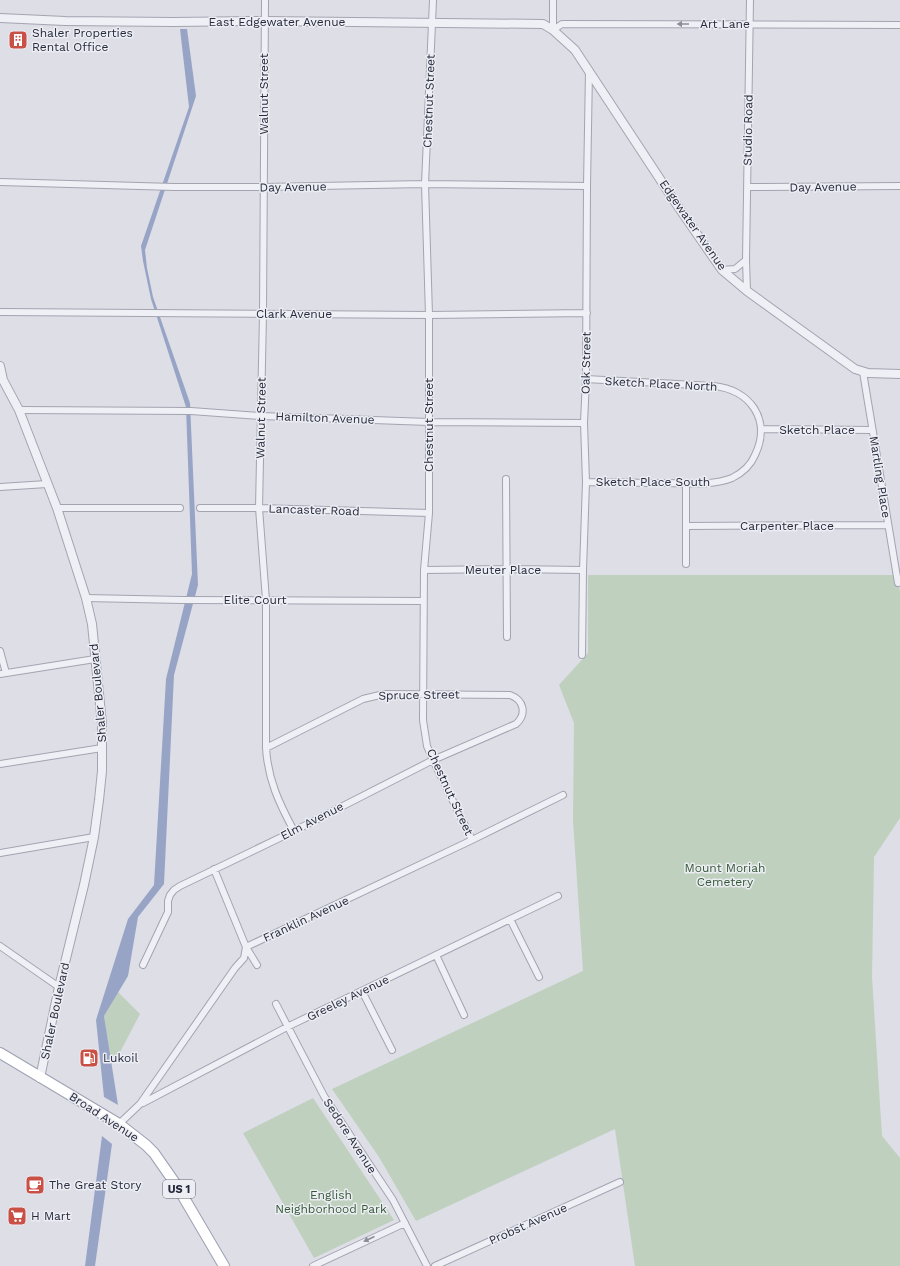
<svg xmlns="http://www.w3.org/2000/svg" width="900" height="1266" font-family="'Work Sans',sans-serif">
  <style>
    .green { fill: #bfd0be }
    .water { fill: #98a4c6 }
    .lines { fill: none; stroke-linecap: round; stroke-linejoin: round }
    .minor-casing { stroke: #a3a4b0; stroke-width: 8 }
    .tertiary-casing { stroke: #a3a4b0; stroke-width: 10 }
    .primary-casing { stroke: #9da0b2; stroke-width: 12 }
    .minor { stroke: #eff0f5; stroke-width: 6 }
    .tertiary { stroke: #eff0f5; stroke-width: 8 }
    .primary { stroke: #fff; stroke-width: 10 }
    .oneway { fill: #8b8d98 }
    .labels { text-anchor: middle; stroke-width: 3; stroke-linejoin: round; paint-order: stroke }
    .shield { fill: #eceef4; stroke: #626573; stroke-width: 1 }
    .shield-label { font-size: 11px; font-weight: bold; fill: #272a3c }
    .street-label { font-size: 12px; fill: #272a3c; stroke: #eceef4 }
    .poi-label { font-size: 12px; fill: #272a3c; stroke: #eceef4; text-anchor: start }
    .park-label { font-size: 12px; fill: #355836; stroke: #eceef4 }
  </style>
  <rect width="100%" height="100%" fill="#dddee6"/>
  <!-- green -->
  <path class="green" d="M 588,575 L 897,575 L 900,591 L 900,818 L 874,857 L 872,977 L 882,1136 L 900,1158 L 900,1266 L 635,1266 L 615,1129 L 416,1221 L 379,1157 L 332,1089 L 583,971 L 573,820 L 574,723 L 559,685 L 588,653 Z
    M 118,992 L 140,1014 L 118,1056 L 111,1063 L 104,1016 Z
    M 313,1098 L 394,1220 L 314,1258 L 243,1133 Z"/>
  <!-- water -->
  <path class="water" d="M 180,29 L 187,29 L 196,96 L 145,250 L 147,268 L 153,297 L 190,403 L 198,585 L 174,675 L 164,884 L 138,917 L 128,976 L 104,1016 L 118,1105 L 104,1097 L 96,1020 L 128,919 L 154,885 L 166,679 L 192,574 L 186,407 L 151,299 L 143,261 L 141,246 L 189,107 Z
    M 102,1136 L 112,1144 L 95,1266 L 85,1266 Z"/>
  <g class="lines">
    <defs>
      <path id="minor" d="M 265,0 L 263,314 L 259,508 L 266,600 L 266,748 C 268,780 279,803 294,831
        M 433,0 L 425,184 L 429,315 L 429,513 L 424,570 L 423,720 L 427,746 L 433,760 L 472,840
        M 553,0 L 553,30 L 562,24 L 900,25
        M 0,182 L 174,187 L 264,187 L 425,184 L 587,186
        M 747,187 L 900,186
        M 722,270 L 735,269 L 746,260
        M 747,291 L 746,260 L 750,0
        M 0,312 L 429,315 L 587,313
        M 863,372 L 898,583
        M 19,410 L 191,411 L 261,416 L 429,422 L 584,423
        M 762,429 L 872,430
        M 506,479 L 507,637
        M 586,482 C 612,482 639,483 665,483 C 687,483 712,486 732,478 C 742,473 751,465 755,455 C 772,420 750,389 713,386 L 586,379
        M 686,483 L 686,564
        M 0,487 L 47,484
        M 57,508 L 180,508
        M 200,508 L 259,508 L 429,513
        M 686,526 L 888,525
        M 424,570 L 508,569 L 583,570
        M 86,598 L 182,600 L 423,601
        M 0,651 L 6,673
        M 582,655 L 583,570 L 586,482 L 584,423 L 586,379 L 587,186 L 589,71
        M 0,674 L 95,659
        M 0,764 L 102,748
        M 0,853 L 94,837
        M 214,869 L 246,947 L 257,965
        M 510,919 L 539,977
        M 0,946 L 59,987
        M 436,955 L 464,1015
        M 143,965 L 168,912 L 168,901 L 170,895 L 174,890 L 180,886 L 294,831 L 433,760 L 516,724 C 527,714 524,700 510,695 L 384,694 L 363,699 L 266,748
        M 362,991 L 392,1050
        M 276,1004 L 324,1096 L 393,1200 L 427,1266
        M 143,1103 L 287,1027 L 558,896
        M 119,1124 L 140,1104 L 235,968 L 244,958 L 246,947 L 472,840 L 563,795
        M 313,1266 L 405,1223
        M 435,1266 L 620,1182"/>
      <path id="tertiary" d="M 0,18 L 65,21 L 173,22 L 264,21 L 543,24 L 553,30 L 575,50 L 679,208 L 722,270 L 747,291 L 855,369 L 868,373 L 900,374
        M 0,366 L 3,380 L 19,410 L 57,508 L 86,598 L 92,624 L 102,724 L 102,771 L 99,800 L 94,837 L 84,885 L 59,987 L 40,1078"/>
      <path id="primary" d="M 0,1053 L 119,1124 L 146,1145 L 154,1153 L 177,1186 L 224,1266"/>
    </defs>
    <!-- minor casing -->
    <use href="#minor" class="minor-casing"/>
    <!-- tertiary casing -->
    <use href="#tertiary" class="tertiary-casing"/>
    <!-- primary casing -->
    <use href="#primary" class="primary-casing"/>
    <!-- minor -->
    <use href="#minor" class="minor"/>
    <!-- tertiary -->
    <use href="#tertiary" class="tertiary"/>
    <!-- primary -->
    <use href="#primary" class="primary"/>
  </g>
  <!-- one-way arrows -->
  <defs><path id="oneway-solid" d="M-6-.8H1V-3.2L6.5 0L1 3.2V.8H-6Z"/></defs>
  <g class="oneway">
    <use href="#oneway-solid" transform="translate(683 24) rotate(180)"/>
    <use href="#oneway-solid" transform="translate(369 1239) rotate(155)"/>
  </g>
  <!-- icons -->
  <defs>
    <symbol id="building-square" viewBox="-11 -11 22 22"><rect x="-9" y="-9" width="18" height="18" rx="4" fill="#ca4f44" stroke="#eceef4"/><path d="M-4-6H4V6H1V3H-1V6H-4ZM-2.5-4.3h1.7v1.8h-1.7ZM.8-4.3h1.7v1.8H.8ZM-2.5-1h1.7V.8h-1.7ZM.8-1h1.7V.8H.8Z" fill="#fff"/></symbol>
    <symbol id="fuel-square" viewBox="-11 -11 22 22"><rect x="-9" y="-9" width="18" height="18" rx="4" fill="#ca4f44" stroke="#eceef4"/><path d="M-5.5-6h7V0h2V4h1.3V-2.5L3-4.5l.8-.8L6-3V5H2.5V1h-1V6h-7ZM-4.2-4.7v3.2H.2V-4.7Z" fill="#fff"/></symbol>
    <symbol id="cafe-square" viewBox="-11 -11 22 22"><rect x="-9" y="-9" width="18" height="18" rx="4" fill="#ca4f44" stroke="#eceef4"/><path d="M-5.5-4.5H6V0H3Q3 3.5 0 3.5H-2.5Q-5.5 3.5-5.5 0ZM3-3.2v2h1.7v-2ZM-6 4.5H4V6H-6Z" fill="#fff"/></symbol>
    <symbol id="supermarket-square" viewBox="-11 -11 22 22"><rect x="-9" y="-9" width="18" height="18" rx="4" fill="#ca4f44" stroke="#eceef4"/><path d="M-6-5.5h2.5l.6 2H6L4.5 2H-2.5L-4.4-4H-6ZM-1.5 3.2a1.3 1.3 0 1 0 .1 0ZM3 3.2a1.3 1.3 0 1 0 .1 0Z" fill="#fff"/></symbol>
  </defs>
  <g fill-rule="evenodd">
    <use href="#building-square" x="7" y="29" width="22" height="22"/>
    <use href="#fuel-square" x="78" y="1047" width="22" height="22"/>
    <use href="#cafe-square" x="24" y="1174" width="22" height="22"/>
    <use href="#supermarket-square" x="6" y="1205" width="22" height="22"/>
  </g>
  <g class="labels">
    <!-- shield labels -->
    <rect class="shield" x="163" y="1180" width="32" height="18" rx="3"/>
    <g class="shield-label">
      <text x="179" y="1193">US 1</text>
    </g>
    <!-- street labels -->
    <g class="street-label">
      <text x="277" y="26">East Edgewater Avenue</text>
      <text x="725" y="28">Art Lane</text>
      <text transform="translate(264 94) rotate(-90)" y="4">Walnut Street</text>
      <text transform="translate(429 101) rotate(-88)" y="4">Chestnut Street</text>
      <text transform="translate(748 130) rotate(-89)" y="4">Studio Road</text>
      <text transform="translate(293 187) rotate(-1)" y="4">Day Avenue</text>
      <text transform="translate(823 187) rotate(-1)" y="4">Day Avenue</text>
      <text transform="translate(693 225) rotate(55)" y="4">Edgewater Avenue</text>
      <text x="294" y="318">Clark Avenue</text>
      <text transform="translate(586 363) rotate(-89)" y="4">Oak Street</text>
      <text transform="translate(661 384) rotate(3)" y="4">Sketch Place North</text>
      <text transform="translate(261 418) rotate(-89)" y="4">Walnut Street</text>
      <text transform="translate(325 418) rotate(2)" y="4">Hamilton Avenue</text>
      <text transform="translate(429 425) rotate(-90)" y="4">Chestnut Street</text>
      <text x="817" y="434">Sketch Place</text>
      <text transform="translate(880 477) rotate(81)" y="4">Martling Place</text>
      <text x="653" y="486">Sketch Place South</text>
      <text transform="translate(314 510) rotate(2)" y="4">Lancaster Road</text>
      <text x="787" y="530">Carpenter Place</text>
      <text x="503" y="574">Meuter Place</text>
      <text x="255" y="604">Elite Court</text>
      <text transform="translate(98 693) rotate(-95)" y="4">Shaler Boulevard</text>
      <text transform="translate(419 695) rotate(-1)" y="4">Spruce Street</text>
      <text transform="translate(450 792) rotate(65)" y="4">Chestnut Street</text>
      <text transform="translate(312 821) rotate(-27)" y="4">Elm Avenue</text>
      <text transform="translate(306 919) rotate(-25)" y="4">Franklin Avenue</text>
      <text transform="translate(348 998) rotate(-26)" y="4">Greeley Avenue</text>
      <text transform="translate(55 1011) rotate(-78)" y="4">Shaler Boulevard</text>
      <text transform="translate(104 1117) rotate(33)" y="4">Broad Avenue</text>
      <text transform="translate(350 1136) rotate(57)" y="4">Sedore Avenue</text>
      <text transform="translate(528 1224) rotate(-24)" y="4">Probst Avenue</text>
    </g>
    <!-- poi labels -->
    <g class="poi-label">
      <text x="32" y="37">Shaler Properties<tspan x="32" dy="14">Rental Office</tspan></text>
      <text x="103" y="1062">Lukoil</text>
      <text x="49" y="1189">The Great Story</text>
      <text x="31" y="1220">H Mart</text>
    </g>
    <!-- park labels -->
    <g class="park-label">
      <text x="725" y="872">Mount Moriah<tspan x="725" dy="14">Cemetery</tspan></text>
      <text x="331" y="1199">English<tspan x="331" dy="14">Neighborhood Park</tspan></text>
    </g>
  </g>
</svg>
